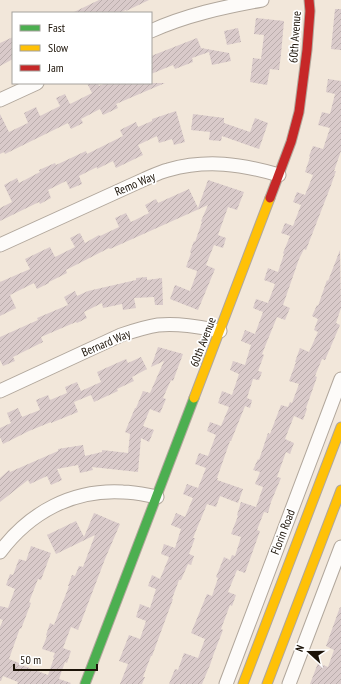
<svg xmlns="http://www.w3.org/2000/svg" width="341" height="684" font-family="'PT Sans Narrow',sans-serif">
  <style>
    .building { fill: url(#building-hatch) }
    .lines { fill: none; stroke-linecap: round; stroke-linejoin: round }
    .street-casing { stroke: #b1a79c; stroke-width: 15 }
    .fast-casing { stroke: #b1a79c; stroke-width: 11 }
    .slow-casing { stroke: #b1a79c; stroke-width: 11 }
    .jam-casing { stroke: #b1a79c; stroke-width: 11 }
    .street { stroke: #fdfbf9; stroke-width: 13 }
    .fast { stroke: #4caf50; stroke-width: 9 }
    .slow { stroke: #ffc107; stroke-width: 9 }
    .jam { stroke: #c62828; stroke-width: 9 }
    .labels { text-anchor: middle; stroke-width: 3.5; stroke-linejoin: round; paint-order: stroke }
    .street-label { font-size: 12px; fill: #1c1308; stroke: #fff }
  </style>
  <defs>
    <pattern id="building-hatch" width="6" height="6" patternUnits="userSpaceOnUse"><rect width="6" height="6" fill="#d9caca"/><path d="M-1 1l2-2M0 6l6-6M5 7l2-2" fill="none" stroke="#baadac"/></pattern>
  </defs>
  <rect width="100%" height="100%" fill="#f2e7da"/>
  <!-- building -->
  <path class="building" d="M 99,0 L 149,0 L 126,11 L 126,10 L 119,13 L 72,13 Z
    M 335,9 L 341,9 L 341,50 L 331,49 Z
    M 256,18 L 284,21 L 281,54 L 279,70 L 270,69 L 267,85 L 250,82 L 253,58 L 261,59 L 264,35 L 254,34 Z
    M 238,28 L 241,42 L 227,45 L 224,31 Z
    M 13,37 L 13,59 L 0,66 L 0,43 Z
    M 197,38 L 201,48 L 229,53 L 231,61 L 212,65 L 209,52 L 192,58 L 193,62 L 175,69 L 173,65 L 151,74 L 151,56 Z
    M 328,79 L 341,81 L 341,151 L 334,171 L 336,171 L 330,188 L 306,250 L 304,249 L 299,259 L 283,305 L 290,308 L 285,320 L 277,317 L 262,354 L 264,355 L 258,371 L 262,372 L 259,380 L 253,379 L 247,398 L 252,400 L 250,408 L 245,406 L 231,441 L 230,441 L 217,478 L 218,478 L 217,480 L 243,489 L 238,503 L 220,496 L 216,507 L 207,504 L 193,538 L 195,538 L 189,554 L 194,556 L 191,565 L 188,564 L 181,580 L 179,580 L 172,599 L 173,599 L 152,656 L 151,656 L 143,677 L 145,677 L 142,684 L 120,684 L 128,664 L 119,661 L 129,635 L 140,639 L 146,621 L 136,617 L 140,604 L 150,608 L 156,589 L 148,586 L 152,575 L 160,579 L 169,557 L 161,554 L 164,544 L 175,548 L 181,529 L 171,525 L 176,513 L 185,517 L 193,498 L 183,494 L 187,484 L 198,488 L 206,468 L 195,464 L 199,453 L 208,456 L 216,435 L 207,431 L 210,422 L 221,426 L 229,407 L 218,403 L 222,391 L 232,395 L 239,374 L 230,370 L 233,361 L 245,365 L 251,345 L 241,341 L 245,330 L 255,334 L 263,312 L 253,308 L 256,299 L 268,303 L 275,284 L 264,280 L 268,268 L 278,272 L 284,254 L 283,253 L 290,236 L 281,233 L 285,223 L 293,226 L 301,205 L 293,202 L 297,192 L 305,195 L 313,175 L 305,172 L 310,157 L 309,156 L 313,146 L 323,149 L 330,128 L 318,125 L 322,112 L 330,114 L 335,94 L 326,92 Z
    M 87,83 L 98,83 L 99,86 L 106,83 L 165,83 L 116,104 L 118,108 L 103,115 L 100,109 L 81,119 L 83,123 L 71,129 L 68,123 L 5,154 L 4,152 L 0,154 L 0,114 L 9,132 L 28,123 L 24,113 L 36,107 L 40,116 L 60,106 L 56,98 L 65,94 L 70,104 L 92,93 Z
    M 176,111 L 185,142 L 174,145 L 172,139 L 159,143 L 157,136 L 138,145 L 143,155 L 116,168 L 113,161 L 97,169 L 97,167 L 79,176 L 82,184 L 70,189 L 66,181 L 48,190 L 51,198 L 40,204 L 39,202 L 0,221 L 0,208 L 12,202 L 4,185 L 17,178 L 19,183 L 40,172 L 39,170 L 55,163 L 56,165 L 86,151 L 87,154 L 123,136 L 120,130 L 136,122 L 138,127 L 152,121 L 152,119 Z
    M 193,114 L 224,118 L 224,123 L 250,132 L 255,118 L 268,123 L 259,149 L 222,136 L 221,141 L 209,140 L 210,132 L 191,130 Z
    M 208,180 L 244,192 L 237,210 L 228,207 L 218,235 L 226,238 L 223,248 L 214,245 L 206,265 L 215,269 L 198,310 L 170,299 L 175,285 L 190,291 L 196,275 L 197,271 L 186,267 L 191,253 L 190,252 L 194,241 L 195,242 L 202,222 L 201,221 L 208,205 L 110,249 L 109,248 L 66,270 L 67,273 L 49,282 L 49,283 L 37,289 L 34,283 L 10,295 L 16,308 L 0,316 L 0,282 L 30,269 L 25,259 L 50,247 L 55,257 L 75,247 L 70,238 L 80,233 L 85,243 L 99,235 L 100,236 L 119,227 L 115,218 L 126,213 L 131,222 L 149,213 L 145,205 L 156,199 L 158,203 L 189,189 L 198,208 Z
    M 340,250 L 341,308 L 336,323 L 340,325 L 325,360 L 322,359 L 315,376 L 317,377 L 306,408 L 307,409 L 303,420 L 294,416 L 285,439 L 294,443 L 290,454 L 286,452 L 277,477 L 281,478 L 271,502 L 268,513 L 264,512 L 257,530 L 260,531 L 245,573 L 237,570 L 228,592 L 236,595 L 232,606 L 230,605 L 221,629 L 223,630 L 214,653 L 210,665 L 202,684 L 169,684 L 175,669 L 178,670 L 184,653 L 198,658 L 205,639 L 191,633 L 207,594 L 212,596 L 218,578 L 216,577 L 224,557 L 230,560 L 232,555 L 235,556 L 241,537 L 231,534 L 238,516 L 237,515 L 241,502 L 256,507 L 263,487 L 255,484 L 260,472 L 253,470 L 258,459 L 259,460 L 268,433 L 270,434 L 281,405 L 288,407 L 290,402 L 292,403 L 299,384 L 289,381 L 296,362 L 295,362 L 300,348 L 309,352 L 318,332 L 314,330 L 318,319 L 312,316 L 317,305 L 318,306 L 327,280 L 328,281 Z
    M 147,277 L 147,280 L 162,278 L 163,305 L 155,305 L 154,297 L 134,298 L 136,308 L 123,310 L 122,304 L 103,308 L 102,303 L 84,312 L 87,318 L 77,323 L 76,322 L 41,337 L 43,342 L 13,357 L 15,361 L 3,366 L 0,360 L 0,337 L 38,320 L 37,318 L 68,305 L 64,297 L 75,291 L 77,296 L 88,291 L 136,280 L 136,278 Z
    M 158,347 L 183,354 L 173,381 L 171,380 L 163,398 L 166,399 L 160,413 L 150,409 L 143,426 L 154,430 L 149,442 L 141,438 L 138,472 L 92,467 L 93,470 L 80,473 L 78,465 L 57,469 L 62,480 L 51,485 L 47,476 L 30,484 L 28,480 L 0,502 L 0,478 L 9,470 L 10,472 L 58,451 L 58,449 L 83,445 L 85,456 L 102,452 L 102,450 L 128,453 L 130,434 L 125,432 L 135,408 L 136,408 L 143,391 L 150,393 L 164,361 L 151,367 Z
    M 141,357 L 147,369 L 132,377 L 134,381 L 117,389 L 118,391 L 94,402 L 91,395 L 74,402 L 78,412 L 51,423 L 51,422 L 29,431 L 3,444 L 0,437 L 0,428 L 11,423 L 7,413 L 18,408 L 22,417 L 40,410 L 36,400 L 48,395 L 50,400 L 67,393 L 65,387 L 77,382 L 81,391 L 101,382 L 97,372 L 126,359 L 128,363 Z
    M 94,513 L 120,524 L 105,559 L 78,630 L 71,627 L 63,648 L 71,651 L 67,663 L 65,662 L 59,679 L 71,683 L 70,684 L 17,684 L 18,682 L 3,676 L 1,681 L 0,681 L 0,627 L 3,620 L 0,619 L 0,606 L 8,608 L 15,589 L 6,585 L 10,574 L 13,575 L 19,559 L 26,561 L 31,546 L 51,553 L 41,580 L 38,579 L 29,602 L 31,603 L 21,629 L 20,628 L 9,659 L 19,663 L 19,664 L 48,675 L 54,658 L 53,657 L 55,653 L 42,649 L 47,636 L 46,635 L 50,623 L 54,625 L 69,586 L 68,586 L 72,575 L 75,576 L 79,566 L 83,567 L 95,535 L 56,554 L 47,535 L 76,521 L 84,537 Z
    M 340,607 L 341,608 L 341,684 L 310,684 L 318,663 L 328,667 L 334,650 L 326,646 Z"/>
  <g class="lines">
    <defs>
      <path id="street" d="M 151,31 C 186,15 224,7 262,0
        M 0,100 L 37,83
        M 0,245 L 145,179 C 152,176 160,172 168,170 C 207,159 241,164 279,175
        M 0,391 L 121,335 C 133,331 145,327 158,325 C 179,323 199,327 220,331
        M 0,552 C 30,512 73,489 123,492 C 135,492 146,495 157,497
        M 226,684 L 341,379
        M 289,684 L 341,547"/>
      <path id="fast" d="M 85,684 L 194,398"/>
      <path id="slow" d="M 194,398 L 270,198
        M 243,684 L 341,427
        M 267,684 L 341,490"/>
      <path id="jam" d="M 270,198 L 291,142 L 299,112 L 307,50 L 310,11 L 309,0"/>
    </defs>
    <!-- street casing -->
    <use href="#street" class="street-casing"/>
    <!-- fast casing -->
    <use href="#fast" class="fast-casing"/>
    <!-- slow casing -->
    <use href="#slow" class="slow-casing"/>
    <!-- jam casing -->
    <use href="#jam" class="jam-casing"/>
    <!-- street -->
    <use href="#street" class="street"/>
    <!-- fast -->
    <use href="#fast" class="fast"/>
    <!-- slow -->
    <use href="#slow" class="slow"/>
    <!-- jam -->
    <use href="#jam" class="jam"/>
  </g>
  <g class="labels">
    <!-- street labels -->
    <g class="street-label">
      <text transform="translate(295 37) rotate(-86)" y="4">60th Avenue</text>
      <text transform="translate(135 184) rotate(-23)" y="4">Remo Way</text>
      <text transform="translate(203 342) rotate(-69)" y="4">60th Avenue</text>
      <text transform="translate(106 343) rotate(-23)" y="4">Bernard Way</text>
      <text transform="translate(283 532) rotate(-69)" y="4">Florin Road</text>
    </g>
  </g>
  <!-- legend -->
  <rect x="12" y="12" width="140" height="72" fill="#ffffff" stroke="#a4a19c"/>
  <rect x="20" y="25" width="20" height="6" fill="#4caf50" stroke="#a4a19c"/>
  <text x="48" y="32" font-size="12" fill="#1c1308">Fast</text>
  <rect x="20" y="45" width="20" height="6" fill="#ffc107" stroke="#a4a19c"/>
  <text x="48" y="52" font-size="12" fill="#1c1308">Slow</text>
  <rect x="20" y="65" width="20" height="6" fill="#c62828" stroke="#a4a19c"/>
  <text x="48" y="72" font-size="12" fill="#1c1308">Jam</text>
  <!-- north arrow -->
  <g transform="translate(309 652) rotate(291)" stroke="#ffffff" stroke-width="3" paint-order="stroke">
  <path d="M0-3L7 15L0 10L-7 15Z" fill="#1c1308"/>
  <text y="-6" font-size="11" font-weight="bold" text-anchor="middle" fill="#1c1308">N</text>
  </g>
  <!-- scale -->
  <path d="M14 664v6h83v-6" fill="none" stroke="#1c1308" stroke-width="2"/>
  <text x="20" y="664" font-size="12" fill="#1c1308" stroke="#ffffff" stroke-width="3" paint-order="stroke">50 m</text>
</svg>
